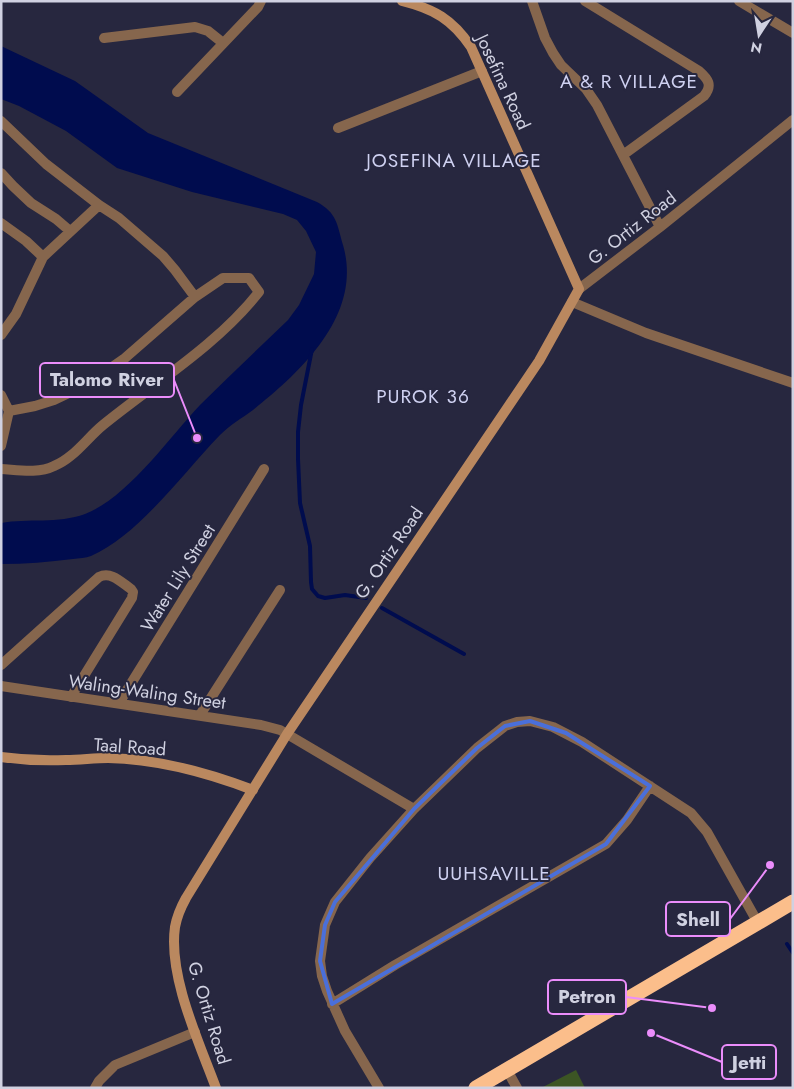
<svg xmlns="http://www.w3.org/2000/svg" width="794" height="1089" font-family="Jost,sans-serif">
  <style>
    .green { fill: #3c5524 }
    .water { fill: #000c4e }
    .lines { fill: none; stroke-linecap: round; stroke-linejoin: round }
    .stream { stroke: #000c4e; stroke-width: 4 }
    .street { stroke: #86664d; stroke-width: 10 }
    .secondary { stroke: #ba885f; stroke-width: 10 }
    .highway { stroke: #fbbe8b; stroke-width: 15 }
    .marked { fill: none; stroke: #4a6fda; stroke-width: 4; stroke-linejoin: round }
    .labels { text-anchor: middle; stroke-width: 4; stroke-linejoin: round; paint-order: stroke }
    .street-label { font-size: 18px; fill: #d0d1e1; stroke: #27273f }
    .neighbourhood-label { font-size: 19px; letter-spacing: 1px; fill: #cfd1f1; stroke: #27273f }
    .leader { fill: none; stroke: #eb8dfb; stroke-width: 2 }
    .callout-dot { fill: #eb8dfb; stroke: #27273f; stroke-width: 2 }
    .callout { fill: #27273f; stroke: #eb8dfb; stroke-width: 2 }
    .callout-label { font-size: 19px; text-anchor: middle; font-weight: bold; fill: #d0d1e1 }
  </style>
  <rect width="100%" height="100%" fill="#27273f"/>
  <!-- green -->
  <path class="green" d="M 576,1070 L 585,1088 L 541,1088 Z"/>
  <!-- water -->
  <path class="water" d="M 1,46 L 75,81 L 148,133 L 317,202 C 337,213 337,224 343,245 C 363,314 302,371 253,410 C 242,418 230,425 220,435 C 183,473 139,535 91,556 C 86,558 79,558 73,559 C 49,562 25,564 1,564 L 1,523 C 28,518 58,524 85,514 C 127,498 169,438 200,405 C 229,376 259,348 288,320 L 299,305 L 314,274 L 316,252 L 306,231 L 297,220 L 283,214 L 192,192 L 117,168 L 66,131 L 19,106 L 1,99 Z"/>
  <g class="lines">
    <!-- stream -->
    <path class="stream" d="M 312,349 L 301,405 L 298,432 L 298,459 L 300,503 L 310,546 L 311,582 L 312,589 L 318,596 L 325,598 L 345,595 L 366,598
      M 382,608 L 464,654
      M 787,944 L 793,953"/>
    <!-- street -->
    <path class="street" d="M 532,1 L 545,38 L 553,53 L 561,65 L 586,89 L 597,105 L 660,227
      M 585,1 L 699,71 C 708,79 713,85 704,96 L 623,155
      M 739,1 L 793,33
      M 104,38 L 195,27 L 208,31 L 223,43
      M 177,92 L 258,7 L 261,1
      M 1,121 L 46,164 L 99,205 L 119,218 L 163,256 L 175,270 L 195,297
      M 338,128 L 482,71
      M 1,173 L 13,186 L 31,203 L 56,219 L 70,231
      M 1,223 L 26,241 L 43,257
      M 579,289 L 660,227 L 793,120
      M 572,302 L 646,333 L 793,383
      M 1,335 L 16,314 L 43,257 L 99,205
      M 1,395 L 9,411 L 1,446
      M 1,469 C 18,470 38,474 54,466 C 74,458 87,438 103,425 C 156,382 216,346 259,292 L 249,278 L 223,278 L 195,297 L 125,358 L 92,381 L 73,391 L 54,400 L 35,406 L 9,411
      M 1,665 L 99,577 C 111,571 121,582 131,589 L 133,592 L 132,598 L 71,697
      M 1,686 L 261,725 L 280,730 L 287,734 L 414,809
      M 119,703 L 264,469
      M 200,715 L 280,590
      M 332,1004 L 395,965 L 606,844 L 627,820 L 650,786
      M 507,1070 L 517,1088
      M 95,1088 L 99,1081 L 115,1065 L 195,1032
      M 379,1088 L 345,1031 L 327,991 L 322,976 L 320,961 L 325,925 L 335,902 L 370,858 L 414,809 L 477,748 L 505,726 L 517,722 L 530,721 L 553,727 L 582,742 L 691,813 L 707,832 L 758,923"/>
    <!-- secondary -->
    <path class="secondary" d="M 1,757 C 23,760 44,761 66,760 C 80,760 94,758 108,758 C 158,759 206,772 253,790
      M 216,1088 C 199,1042 168,976 175,927 C 177,916 181,907 186,898 L 287,734 L 539,361 L 579,289 L 471,47 C 452,19 434,9 402,1"/>
    <!-- highway -->
    <path class="highway" d="M 476,1088 L 793,902"/>
  </g>
  <!-- marked area -->
  <path class="marked" d="M 530,721 L 566,733 L 650,786 L 606,844 L 332,1004 L 320,961 L 325,925 L 335,902 L 414,809 L 477,748 L 505,726 Z"/>
  <g class="labels">
    <!-- street labels -->
    <g class="street-label">
      <text transform="translate(503 82) rotate(65)" y="6">Josefina Road</text>
      <text transform="translate(632 228) rotate(-38)" y="6">G. Ortiz Road</text>
      <text transform="translate(389 553) rotate(-56)" y="6">G. Ortiz Road</text>
      <text transform="translate(178 578) rotate(-58)" y="6">Water Lily Street</text>
      <text transform="translate(147 692) rotate(8)" y="6">Waling-Waling Street</text>
      <text transform="translate(130 747) rotate(4)" y="6">Taal Road</text>
      <text transform="translate(209 1013) rotate(73)" y="6">G. Ortiz Road</text>
    </g>
    <!-- neighbourhood labels -->
    <g class="neighbourhood-label">
      <text x="629" y="88">A &amp; R VILLAGE</text>
      <text x="454" y="167">JOSEFINA VILLAGE</text>
      <text x="423" y="403">PUROK 36</text>
      <text x="494" y="880">UUHSAVILLE</text>
    </g>
  </g>
  <!-- callouts -->
  <path class="leader" d="M197 438L174 380M770 865L730 919M712 1008L626 997M651 1033L722 1062"/>
  <g class="callout-dot">
    <circle cx="197" cy="438" r="5"/>
    <circle cx="770" cy="865" r="5"/>
    <circle cx="712" cy="1008" r="5"/>
    <circle cx="651" cy="1033" r="5"/>
  </g>
  <g class="callout">
    <rect x="40" y="363" width="134" height="34" rx="5"/>
    <rect x="666" y="902" width="64" height="34" rx="5"/>
    <rect x="548" y="980" width="78" height="34" rx="5"/>
    <rect x="722" y="1045" width="54" height="34" rx="5"/>
  </g>
  <g class="callout-label">
    <text x="107" y="386">Talomo River</text>
    <text x="698" y="926">Shell</text>
    <text x="587" y="1003">Petron</text>
    <text x="749" y="1069">Jetti</text>
  </g>
  <!-- border -->
  <rect width="794" height="1089" fill="none" stroke="#d0d1e1" stroke-width="5"/>
  <!-- north arrow -->
  <g transform="translate(759 35) rotate(192)" stroke="#27273f" stroke-width="4" paint-order="stroke">
  <path d="M0-4L9 19L0 12L-9 19Z" fill="#d0d1e1"/>
  <text y="-8" font-size="14" font-weight="bold" text-anchor="middle" fill="#d0d1e1">N</text>
  </g>
</svg>
